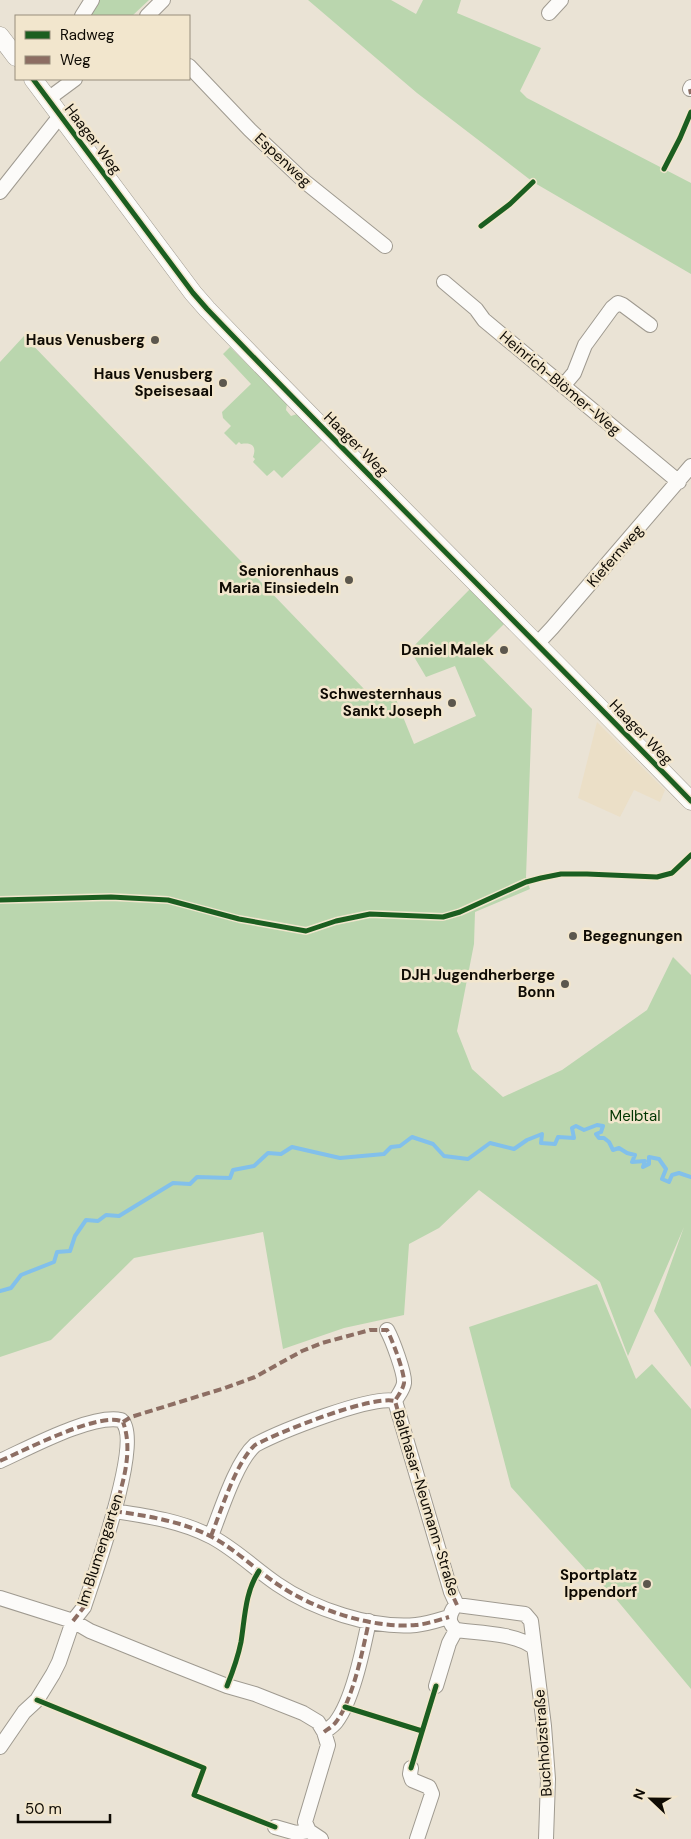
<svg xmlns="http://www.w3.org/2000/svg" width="691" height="1839" font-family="'DM Sans',sans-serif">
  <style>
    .built { fill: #ebdfc7 }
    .green { fill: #bad6ae }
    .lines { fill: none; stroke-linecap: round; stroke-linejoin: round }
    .stream { stroke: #82c0eb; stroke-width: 4 }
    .minor-casing { stroke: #9f9a90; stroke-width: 16 }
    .tertiary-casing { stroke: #9f9a90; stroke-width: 19 }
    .minor { stroke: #fcfbf9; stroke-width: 14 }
    .tertiary { stroke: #fcfbf9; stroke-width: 18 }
    .quiet { stroke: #8d6e63; stroke-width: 4; stroke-dasharray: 8 4; stroke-linecap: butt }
    .cycleway-casing { stroke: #f2e6cd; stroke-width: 8 }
    .cycleway { stroke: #1b5e20; stroke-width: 5 }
    .poi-dot { fill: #5c574d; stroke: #f2e6cd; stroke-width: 2 }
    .labels { text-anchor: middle; stroke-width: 5; stroke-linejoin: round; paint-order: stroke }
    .street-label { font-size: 15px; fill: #0f0b04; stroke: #f2e6cd }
    .poi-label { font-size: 15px; font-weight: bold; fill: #0f0b04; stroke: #f2e6cd; text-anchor: end }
    .park-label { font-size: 15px; fill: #003501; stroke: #f2e6cd }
  </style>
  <rect width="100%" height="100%" fill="#eae3d5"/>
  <!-- built -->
  <path class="built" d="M 597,722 L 665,790 L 660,802 L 634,790 L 620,817 L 578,798 Z"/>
  <!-- green -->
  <path class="green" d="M 96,0 L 149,0 L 132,16 L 86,16 Z
    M 308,0 L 391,0 L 416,14 L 423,0 L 461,0 L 457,13 L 541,48 L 520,91 L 527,98 L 691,183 L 691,274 L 533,182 L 417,93 Z
    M 24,336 L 365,690 L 393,692 L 414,744 L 476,716 L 455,666 L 426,677 L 410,650 L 470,589 L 504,624 L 476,652 L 532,709 L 526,877 L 530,889 L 475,912 L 474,944 L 457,1031 L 472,1069 L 503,1097 L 562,1070 L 647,1010 L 673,957 L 691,975 L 691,1367 L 654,1311 L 684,1227 L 628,1356 L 600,1282 L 479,1190 L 439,1228 L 409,1244 L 404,1315 L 344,1328 L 283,1349 L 263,1232 L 134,1258 L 51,1340 L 0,1357 L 0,362 Z
    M 230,347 L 287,404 L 286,410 L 291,416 L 297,414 L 322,440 L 282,478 L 274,470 L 267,476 L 253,462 L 255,459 L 253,457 C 257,446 252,442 241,444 L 239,442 L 236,445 L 224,433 L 231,426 L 223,418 L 222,412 L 251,384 L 223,354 Z
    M 597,1284 L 636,1379 L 652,1364 L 691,1409 L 691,1689 L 616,1599 L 588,1569 L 586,1570 L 511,1487 L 469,1327 Z"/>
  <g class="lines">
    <!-- stream -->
    <path class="stream" d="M 0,1291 L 11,1288 L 21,1275 L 54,1262 L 57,1252 L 70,1251 L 75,1236 L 86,1220 L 98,1221 L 106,1215 L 119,1216 L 173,1183 L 190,1184 L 197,1177 L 230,1178 L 233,1170 L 254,1166 L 268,1153 L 281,1154 L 292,1147 L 340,1158 L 384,1154 L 391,1147 L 400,1146 L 412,1137 L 433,1144 L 444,1156 L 468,1159 L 490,1143 L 514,1149 L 527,1140 L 542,1134 L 541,1143 L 555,1144 L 558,1137 L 574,1138 L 572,1128 L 576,1126 L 584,1130 L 597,1125 L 603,1126 L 601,1132 L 596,1134 L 599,1138 L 604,1138 L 609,1142 L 613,1150 L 619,1148 L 627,1153 L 635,1155 L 632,1162 L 645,1161 L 643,1167 L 649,1164 L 649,1157 L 659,1159 L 666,1169 L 662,1179 L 669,1182 L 672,1175 L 679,1173 L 691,1177"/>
    <defs>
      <path id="minor" d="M 549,13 L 561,0
        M 82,16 L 92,0
        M 147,16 L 163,0
        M 189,66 L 250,130 L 304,181 L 385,246
        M 690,89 L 691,87
        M 48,99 L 75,79
        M 0,192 L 60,116
        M 444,282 L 476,309 L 484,320 L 679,482
        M 563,386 L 574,373 L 585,345 L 612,308 L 618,303 L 623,305 L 650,325
        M 537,644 L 552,628 L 691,466
        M 387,1330 C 392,1339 405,1373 404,1383 C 403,1390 398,1395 395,1401
        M 0,1461 C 29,1448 91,1414 121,1420 C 144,1439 93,1579 84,1607 L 73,1621 L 59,1662 L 53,1674 L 37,1700 L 24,1712 L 0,1747
        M 114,1511 C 147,1516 182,1521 212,1537 C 236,1550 255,1569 277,1584 C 313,1609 372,1629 416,1625 C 427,1624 439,1620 449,1617
        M 211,1536 C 221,1511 236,1462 255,1445 C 279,1432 371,1395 395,1401 L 451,1592 L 457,1605
        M 0,1598 L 73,1621 L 90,1631 L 169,1663 L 227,1686 L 255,1694 L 303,1713 L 318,1722 L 324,1732 L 328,1745 L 305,1822 L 309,1831
        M 457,1605 L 525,1614 L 531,1621 L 544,1726 L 548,1779 L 546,1839
        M 453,1609 C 448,1618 449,1623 456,1630 C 478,1633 515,1633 533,1647
        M 436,1686 L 449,1643 L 456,1630
        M 324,1732 C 328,1729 333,1726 336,1722 C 353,1700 363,1649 369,1621
        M 411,1768 L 410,1774 L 412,1780 L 429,1787 L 432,1794 L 417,1839
        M 275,1827 L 296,1833 L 309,1831 L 321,1839"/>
      <path id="tertiary" d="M 0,36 L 16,57
        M 33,79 L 193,293 L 207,309 C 366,475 531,636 691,801"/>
    </defs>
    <!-- minor casing -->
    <use href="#minor" class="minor-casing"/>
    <!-- tertiary casing -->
    <use href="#tertiary" class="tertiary-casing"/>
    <!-- minor -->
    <use href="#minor" class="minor"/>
    <!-- tertiary -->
    <use href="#tertiary" class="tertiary"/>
    <!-- quiet -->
    <path class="quiet" d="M 690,89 L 691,94
      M 123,1422 L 131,1417 L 225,1388 L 255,1377 L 302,1351 L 322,1343 L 370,1330 L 387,1330 C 392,1339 405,1373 404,1383 C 403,1390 398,1395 395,1401
      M 0,1461 C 23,1451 102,1410 123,1422
      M 114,1511 C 147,1516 182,1521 212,1537 C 236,1550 255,1569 277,1584 C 313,1609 372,1629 416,1625 C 427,1624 439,1620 449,1617
      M 211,1536 C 221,1511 236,1462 255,1445 C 279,1432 371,1395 395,1401 L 451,1592 L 457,1605
      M 73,1621 L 84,1607 C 91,1583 99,1559 107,1534 C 117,1500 136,1457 123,1422
      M 324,1732 C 328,1729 333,1726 336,1722 C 353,1700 363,1649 369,1621"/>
    <defs>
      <path id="cycleway" d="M 33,79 L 193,293 L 207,309 C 366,475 531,636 691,801
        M 664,169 L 680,138 L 691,112
        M 481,226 L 510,204 L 533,182
        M 0,900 L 111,897 L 168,900 L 239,919 L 306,931 L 336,921 L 370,914 L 443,917 L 460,912 L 526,882 L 541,878 L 561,874 L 587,874 L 657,877 L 672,873 L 691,855
        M 227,1686 C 233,1671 238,1657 241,1642 C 245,1617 245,1592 259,1571
        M 37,1700 L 204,1768 L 194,1795 L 275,1827
        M 345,1707 L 422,1731
        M 411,1768 L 436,1686"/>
    </defs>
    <!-- cycleway casing -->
    <use href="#cycleway" class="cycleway-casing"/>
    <!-- cycleway -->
    <use href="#cycleway" class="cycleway"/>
  </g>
  <!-- markers -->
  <g class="poi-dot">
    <circle cx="155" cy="340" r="5"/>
    <circle cx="223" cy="383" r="5"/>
    <circle cx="349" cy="580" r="5"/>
    <circle cx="504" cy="650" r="5"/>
    <circle cx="452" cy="703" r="5"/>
    <circle cx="573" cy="936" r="5"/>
    <circle cx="565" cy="984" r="5"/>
    <circle cx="647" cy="1584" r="5"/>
  </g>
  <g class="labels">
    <!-- street labels -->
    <g class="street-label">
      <text transform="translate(93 139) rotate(53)" y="5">Haager Weg</text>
      <text transform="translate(283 160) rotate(43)" y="5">Espenweg</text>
      <text transform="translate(560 383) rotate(40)" y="5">Heinrich-Blömer-Weg</text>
      <text transform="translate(356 444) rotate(45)" y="5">Haager Weg</text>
      <text transform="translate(615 556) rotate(-49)" y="5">Kiefernweg</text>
      <text transform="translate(641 732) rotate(46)" y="5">Haager Weg</text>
      <text transform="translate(426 1503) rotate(73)" y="5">Balthasar-Neumann-Straße</text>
      <text transform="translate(100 1550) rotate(-72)" y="5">Im Blumengarten</text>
      <text transform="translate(543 1743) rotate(-94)" y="5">Buchholzstraße</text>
    </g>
    <!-- poi labels -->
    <g class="poi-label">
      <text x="145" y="345">Haus Venusberg</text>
      <text x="213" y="379">Haus Venusberg<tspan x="213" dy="17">Speisesaal</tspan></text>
      <text x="339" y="576">Seniorenhaus<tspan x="339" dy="17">Maria Einsiedeln</tspan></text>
      <text x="494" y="655">Daniel Malek</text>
      <text x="442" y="699">Schwesternhaus<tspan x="442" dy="17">Sankt Joseph</tspan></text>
      <text x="583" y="941" text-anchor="start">Begegnungen</text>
      <text x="555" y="980">DJH Jugendherberge<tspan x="555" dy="17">Bonn</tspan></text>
      <text x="637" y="1580">Sportplatz<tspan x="637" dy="17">Ippendorf</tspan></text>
    </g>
    <!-- park labels -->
    <g class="park-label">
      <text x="635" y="1121">Melbtal</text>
    </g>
  </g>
  <!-- legend -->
  <rect x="15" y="15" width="175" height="65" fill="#f2e6cd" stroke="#978e7d"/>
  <rect x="25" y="31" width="25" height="8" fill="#1b5e20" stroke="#978e7d"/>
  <text x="60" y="40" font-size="15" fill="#0f0b04">Radweg</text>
  <rect x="25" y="56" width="25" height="8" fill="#8d6e63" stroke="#978e7d"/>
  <text x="60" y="65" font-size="15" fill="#0f0b04">Weg</text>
  <!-- north arrow -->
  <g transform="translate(651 1799) rotate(292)" stroke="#f2e6cd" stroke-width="4" paint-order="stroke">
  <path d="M0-4L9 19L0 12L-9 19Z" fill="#0f0b04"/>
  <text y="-8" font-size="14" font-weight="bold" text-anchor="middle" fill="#0f0b04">N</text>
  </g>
  <!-- scale -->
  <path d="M18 1814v8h92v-8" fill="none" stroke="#0f0b04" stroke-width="2.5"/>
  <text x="25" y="1814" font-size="15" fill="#0f0b04" stroke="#f2e6cd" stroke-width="4" paint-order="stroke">50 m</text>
</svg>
